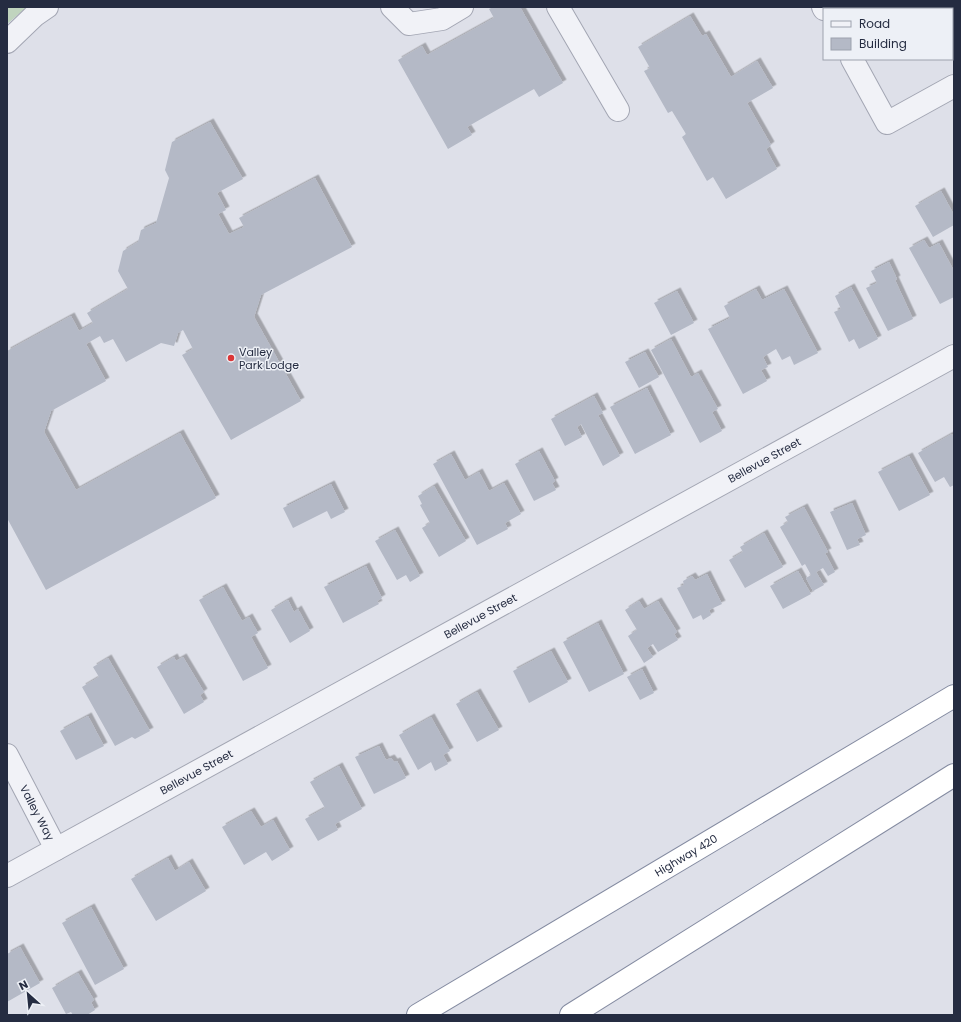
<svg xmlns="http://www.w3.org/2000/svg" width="961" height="1022" font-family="Poppins,sans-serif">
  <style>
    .green { fill: #c0d4be }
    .building { fill: #b4b9c6; filter: url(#shadow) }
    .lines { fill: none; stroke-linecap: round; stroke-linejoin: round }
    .minor-casing { stroke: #a3a6b3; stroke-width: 24 }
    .highway-casing { stroke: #848ba1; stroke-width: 24 }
    .minor { stroke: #f1f2f7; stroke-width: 22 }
    .highway { stroke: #fff; stroke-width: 22 }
    .poi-dot { fill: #db3637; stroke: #edf0f6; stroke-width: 1.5 }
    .labels { text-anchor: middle; stroke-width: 3; stroke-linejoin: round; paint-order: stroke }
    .poi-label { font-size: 11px; fill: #252c41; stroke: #edf0f6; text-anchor: start }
    .street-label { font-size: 11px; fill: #252c41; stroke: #edf0f6 }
  </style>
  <defs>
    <filter id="shadow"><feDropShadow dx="3.5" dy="-3.5" stdDeviation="0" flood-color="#0004"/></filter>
  </defs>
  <rect width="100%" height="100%" fill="#dee0e9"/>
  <!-- green -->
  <path class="green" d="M 7,7 L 27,7 L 7,24 Z"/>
  <!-- building -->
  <path class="building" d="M 493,7 L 520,7 L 563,83 L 539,97 L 534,89 L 467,127 L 472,135 L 448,149 L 398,60 L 422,46 L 427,55 L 494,18 L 489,9 Z
    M 929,7 L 952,7 L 949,9 L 930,9 Z
    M 690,16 L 702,36 L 706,34 L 731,77 L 757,61 L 773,88 L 747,103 L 771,145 L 766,149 L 777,169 L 726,199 L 713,177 L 707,181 L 682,137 L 686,134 L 672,111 L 668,113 L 644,71 L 650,68 L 638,47 Z
    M 210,122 L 243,179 L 217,193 L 226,210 L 218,214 L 229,234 L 244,227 L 239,218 L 315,178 L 352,247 L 261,295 L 254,317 L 301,401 L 231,440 L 182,355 L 193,349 L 183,330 L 178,333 L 174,346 L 161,343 L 126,362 L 113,339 L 104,343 L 100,336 L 86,344 L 106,381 L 51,411 L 44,432 L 76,490 L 180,433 L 216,498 L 46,590 L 7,518 L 7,351 L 71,316 L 79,331 L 93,323 L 87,313 L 128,289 L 118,271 L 123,251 L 138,242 L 141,230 L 156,223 L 169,178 L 165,170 L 172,142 Z
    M 941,191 L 954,215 L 954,225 L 933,237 L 915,206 Z
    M 924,240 L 929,248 L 939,243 L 954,271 L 954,297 L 940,304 L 909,248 Z
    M 889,262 L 897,279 L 895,280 L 913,319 L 888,331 L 866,288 L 877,283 L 871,271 Z
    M 851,287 L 878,339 L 859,349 L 854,339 L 849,342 L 834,312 L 841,309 L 835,296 Z
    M 756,289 L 762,300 L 784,289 L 818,353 L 794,365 L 790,356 L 782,360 L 776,349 L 763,357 L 768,367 L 761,370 L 767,381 L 743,394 L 708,329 L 730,318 L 724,306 Z
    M 677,291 L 694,323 L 671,335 L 654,303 Z
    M 671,339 L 691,377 L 698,373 L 718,409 L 712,412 L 722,431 L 700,443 L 651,350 Z
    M 645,352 L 659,377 L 639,388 L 625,362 Z
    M 647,388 L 671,435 L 635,454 L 610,407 Z
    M 594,396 L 603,413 L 598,415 L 620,456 L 603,466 L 581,424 L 577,427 L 582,437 L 565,446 L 551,419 Z
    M 952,434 L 954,439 L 954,485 L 950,487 L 944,477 L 935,482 L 918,453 Z
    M 539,451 L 555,481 L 552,483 L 556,490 L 534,501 L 515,464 Z
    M 451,454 L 465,480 L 479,472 L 489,491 L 504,483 L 521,514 L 505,523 L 508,529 L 477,545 L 433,464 Z
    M 909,456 L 930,495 L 899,511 L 878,472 Z
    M 331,484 L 345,512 L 331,519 L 327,511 L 293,528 L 283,508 Z
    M 434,486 L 466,541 L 439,557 L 422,528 L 430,523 L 420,505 L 422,504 L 418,496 Z
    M 852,503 L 866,535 L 857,539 L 860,545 L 847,550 L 830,512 Z
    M 804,507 L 828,552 L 825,553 L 835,572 L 828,576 L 823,568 L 816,572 L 824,585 L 813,591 L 806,578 L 811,575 L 805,564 L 802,566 L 780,527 L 788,522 L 785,517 Z
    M 395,530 L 420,576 L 410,582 L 406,575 L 397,580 L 375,541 Z
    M 764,533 L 783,567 L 745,588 L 729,560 L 743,552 L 740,547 Z
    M 366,566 L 382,598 L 377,601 L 379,604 L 343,623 L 324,587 Z
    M 798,571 L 811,594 L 783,609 L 770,586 Z
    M 707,574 L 722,604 L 709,610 L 711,615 L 703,620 L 701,615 L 693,619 L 677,588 L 684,585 L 683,581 L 692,576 L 695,580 Z
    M 223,587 L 242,621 L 249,617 L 258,633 L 251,637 L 268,668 L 243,681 L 199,600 Z
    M 288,600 L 294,612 L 298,609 L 310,631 L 290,643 L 271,610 Z
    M 639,601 L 644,609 L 658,601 L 677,632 L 674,634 L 678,640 L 658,652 L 653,644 L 647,648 L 653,657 L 644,663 L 628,636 L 637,630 L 625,610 Z
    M 598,623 L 624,674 L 589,692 L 563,642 Z
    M 551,651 L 568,682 L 529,703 L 513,671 Z
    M 174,657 L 176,661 L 183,657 L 204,692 L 200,695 L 204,702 L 184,714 L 157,667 Z
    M 108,658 L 150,731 L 135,739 L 132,737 L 115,746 L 82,687 L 99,677 L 93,667 Z
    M 642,669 L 654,693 L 640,700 L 627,677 Z
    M 477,692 L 499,730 L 477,742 L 456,704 Z
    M 88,716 L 104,746 L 76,760 L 60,731 Z
    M 431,717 L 450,751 L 443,755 L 448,764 L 435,771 L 431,762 L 418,770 L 399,735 Z
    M 379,746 L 386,760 L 391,758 L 394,762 L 397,761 L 406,778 L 374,794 L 355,757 Z
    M 339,766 L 362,809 L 335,824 L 338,830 L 318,841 L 305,819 L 325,808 L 310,782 Z
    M 251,811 L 261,827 L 273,820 L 290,850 L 272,861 L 266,852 L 244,865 L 222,827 Z
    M 168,858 L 175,871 L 189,862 L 206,891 L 156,921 L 131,879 Z
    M 91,907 L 124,969 L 95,985 L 62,923 Z
    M 20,947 L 40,983 L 7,1002 L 7,954 Z
    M 78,973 L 94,1000 L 91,1002 L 95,1010 L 87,1015 L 73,1015 L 71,1012 L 66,1014 L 52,988 Z"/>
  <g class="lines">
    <defs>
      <g id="minor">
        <path d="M 392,7 L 409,24 L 442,19 L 462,7"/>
        <path d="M 558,7 L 618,110"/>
        <path d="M 823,7 L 824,9"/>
        <path d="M 7,42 L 34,16 L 47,7"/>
        <path d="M 852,59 L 887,123 L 954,86"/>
        <path id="s1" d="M 7,755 L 56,849"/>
        <path id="s2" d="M 7,876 L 954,356"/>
      </g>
      <g id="highway">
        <path id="s3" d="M 418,1015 L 954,696"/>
        <path d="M 571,1015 L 954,775"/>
      </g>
    </defs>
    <!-- minor casing -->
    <use href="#minor" class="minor-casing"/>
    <!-- highway casing -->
    <use href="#highway" class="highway-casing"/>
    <!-- minor -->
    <use href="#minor" class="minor"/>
    <!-- highway -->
    <use href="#highway" class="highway"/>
  </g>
  <!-- markers -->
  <circle class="poi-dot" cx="231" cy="358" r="4"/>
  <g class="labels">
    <!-- poi labels -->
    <g class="poi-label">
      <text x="239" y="356">Valley<tspan x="239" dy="13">Park Lodge</tspan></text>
    </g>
    <!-- street labels -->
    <g class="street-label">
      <text dy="4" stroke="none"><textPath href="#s2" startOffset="864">Bellevue Street</textPath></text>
      <text dy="4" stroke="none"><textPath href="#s2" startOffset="540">Bellevue Street</textPath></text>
      <text dy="4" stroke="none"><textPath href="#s2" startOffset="216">Bellevue Street</textPath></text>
      <text dy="4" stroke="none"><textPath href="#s1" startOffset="65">Valley Way</textPath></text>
      <text dy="4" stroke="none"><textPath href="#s3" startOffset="312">Highway 420</textPath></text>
    </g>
  </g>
  <!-- border -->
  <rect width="961" height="1022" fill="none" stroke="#252c41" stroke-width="16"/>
  <!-- legend -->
  <rect x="823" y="8" width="130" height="52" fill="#edf0f6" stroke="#9da2ae"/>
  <rect x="831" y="21" width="20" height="6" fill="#f1f2f7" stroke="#9da2ae"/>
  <text x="859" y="28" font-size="12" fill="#252c41">Road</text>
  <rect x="831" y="38" width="20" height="12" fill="#b4b9c6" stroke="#9da2ae"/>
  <text x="859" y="48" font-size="12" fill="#252c41">Building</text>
  <!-- north arrow -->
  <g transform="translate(28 994) rotate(333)" stroke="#edf0f6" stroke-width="3" paint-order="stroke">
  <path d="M0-3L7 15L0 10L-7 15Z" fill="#252c41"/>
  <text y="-6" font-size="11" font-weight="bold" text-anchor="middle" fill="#252c41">N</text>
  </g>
</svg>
